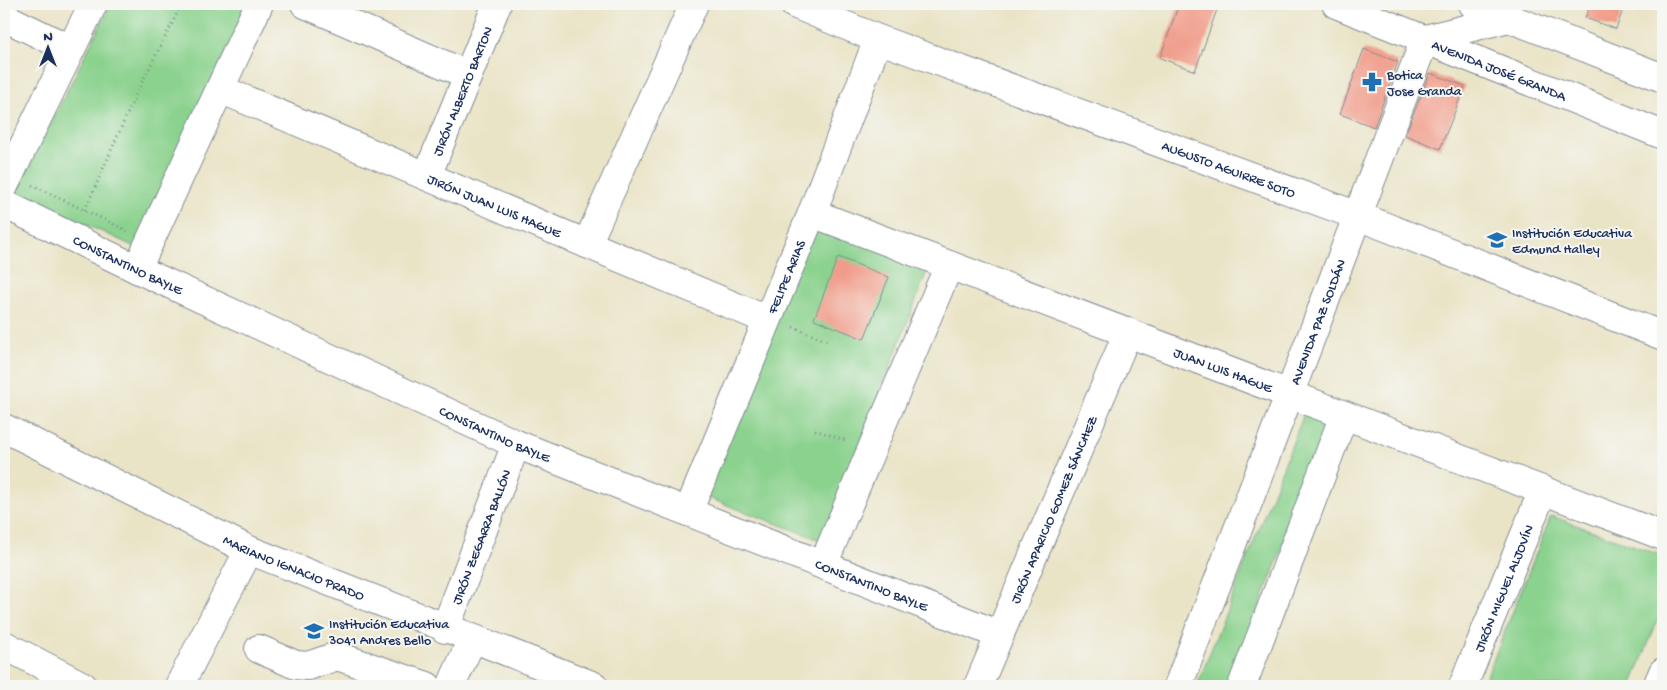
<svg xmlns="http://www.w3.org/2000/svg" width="1667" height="690" font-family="'Gochi Hand',sans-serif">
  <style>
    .green { fill: #8ad28d; stroke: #528076 }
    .building { fill: #f19c8a }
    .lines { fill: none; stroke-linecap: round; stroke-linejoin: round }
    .minor-casing { stroke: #828a92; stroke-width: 30 }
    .major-casing { stroke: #828a92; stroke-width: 30 }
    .path { stroke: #828a92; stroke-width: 3; stroke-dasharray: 1 4; stroke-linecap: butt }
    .minor { stroke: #fff; stroke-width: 28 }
    .major { stroke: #fff; stroke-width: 28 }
    .labels { text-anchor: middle; stroke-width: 4; stroke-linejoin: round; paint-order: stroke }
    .street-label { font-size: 14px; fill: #1b2f5e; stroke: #f6f6f2 }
    .poi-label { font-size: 14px; fill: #1b2f5e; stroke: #f6f6f2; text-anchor: start }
  </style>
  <rect width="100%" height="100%" fill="#f6f6f2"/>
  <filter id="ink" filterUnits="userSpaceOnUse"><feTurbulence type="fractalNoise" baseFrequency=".02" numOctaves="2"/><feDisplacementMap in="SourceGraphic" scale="10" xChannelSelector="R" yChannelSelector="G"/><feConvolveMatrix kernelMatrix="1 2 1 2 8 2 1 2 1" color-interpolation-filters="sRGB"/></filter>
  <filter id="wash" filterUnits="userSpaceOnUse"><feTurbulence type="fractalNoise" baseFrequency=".0096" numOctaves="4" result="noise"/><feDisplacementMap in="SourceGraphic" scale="20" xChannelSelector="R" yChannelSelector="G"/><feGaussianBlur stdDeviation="1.12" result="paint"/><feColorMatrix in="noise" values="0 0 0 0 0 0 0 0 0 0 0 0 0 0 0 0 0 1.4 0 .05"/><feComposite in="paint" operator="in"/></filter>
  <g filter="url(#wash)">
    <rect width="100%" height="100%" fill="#eae4c7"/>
    <!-- green -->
    <path class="green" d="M 111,4 L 251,4 L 135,247 L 16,192 Z
      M 813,216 L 931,261 L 823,541 L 703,496 Z
      M 1304,414 L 1331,424 L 1228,686 L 1197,686 Z
      M 1551,516 L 1663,556 L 1663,607 L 1631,686 L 1483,686 Z"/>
    <g id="blocks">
      <!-- building -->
      <path class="building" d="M 1179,4 L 1219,4 L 1195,71 L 1160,58 Z
        M 1591,4 L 1625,4 L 1616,29 L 1585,18 Z
        M 1364,49 L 1398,62 L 1374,127 L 1340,114 Z
        M 1430,73 L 1465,86 L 1440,149 L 1405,135 Z
        M 838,257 L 889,277 L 864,339 L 814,319 Z"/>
    </g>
  </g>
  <g filter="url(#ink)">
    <use href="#blocks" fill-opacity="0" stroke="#828a92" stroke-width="1"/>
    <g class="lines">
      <defs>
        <g id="minor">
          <path d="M 305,4 L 468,75"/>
          <path id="s1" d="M 794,4 L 878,39 L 1358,216 L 1663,336"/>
          <path d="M 4,17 L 70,49"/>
          <path id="s2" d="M 220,89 L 767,320"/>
          <path id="s3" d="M 427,176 L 497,4"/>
          <path d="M 4,186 L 93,4"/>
          <path id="s4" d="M 4,204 L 137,269 L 516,444 L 1000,635"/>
          <path id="s5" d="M 812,213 L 1663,536"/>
          <path d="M 587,244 L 694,4"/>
          <path d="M 137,269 L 259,4"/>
          <path id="s6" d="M 4,428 L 249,550 L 594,686"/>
          <path id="s7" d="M 688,512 L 812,213 L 878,39"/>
          <path d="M 823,565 L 949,265"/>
          <path id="s8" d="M 445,629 L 516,444"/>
          <path d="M 4,645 L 83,686"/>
          <path d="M 259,649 L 296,665 L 308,666 L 337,656 L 427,686"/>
          <path d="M 179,686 L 249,550"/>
          <path d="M 451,686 L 472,639"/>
          <path id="s9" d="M 978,686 L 1128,332"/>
          <path id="s10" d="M 1178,686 L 1425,39 L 1509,18"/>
          <path d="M 1242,686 L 1344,415"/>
          <path id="s11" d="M 1463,686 L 1543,490"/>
          <path d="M 1657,686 L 1663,672"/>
        </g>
        <g id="major">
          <path id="s12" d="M 1336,4 L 1663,135"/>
          <path d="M 1473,4 L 1663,78"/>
        </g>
      </defs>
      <!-- minor casing -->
      <use href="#minor" class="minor-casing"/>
      <!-- major casing -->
      <use href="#major" class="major-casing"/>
      <!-- path -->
      <path class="path" d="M 32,185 L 128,231
        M 85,210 L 136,94 L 182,4
        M 793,327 L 830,342
        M 815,430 L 848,441"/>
      <!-- minor -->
      <use href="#minor" class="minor"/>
      <!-- major -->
      <use href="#major" class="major"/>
    </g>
  </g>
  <!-- icons -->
  <defs>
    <symbol id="pharmacy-bare" viewBox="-9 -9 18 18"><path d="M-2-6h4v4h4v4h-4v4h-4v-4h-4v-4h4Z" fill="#1f6fb2" stroke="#f6f6f2" stroke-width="2.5" paint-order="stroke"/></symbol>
    <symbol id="school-bare" viewBox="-9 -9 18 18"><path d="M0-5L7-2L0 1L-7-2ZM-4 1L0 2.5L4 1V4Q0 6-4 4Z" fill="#1f6fb2" stroke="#f6f6f2" stroke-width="2.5" paint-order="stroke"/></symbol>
  </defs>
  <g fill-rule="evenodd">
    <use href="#pharmacy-bare" x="1358" y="68" width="28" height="28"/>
    <use href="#school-bare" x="1483" y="226" width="28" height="28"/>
    <use href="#school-bare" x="300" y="617" width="28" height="28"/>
  </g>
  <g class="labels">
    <!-- street labels -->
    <g class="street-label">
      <text dy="5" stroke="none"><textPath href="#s12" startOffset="176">AVENIDA JOSÉ GRANDA</textPath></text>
      <text dy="5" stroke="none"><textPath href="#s3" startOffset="92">JIRÓN ALBERTO BARTON</textPath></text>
      <text dy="5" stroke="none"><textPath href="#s1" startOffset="465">AUGUSTO AGUIRRE SOTO</textPath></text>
      <text dy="5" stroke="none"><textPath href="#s2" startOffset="298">JIRÓN JUAN LUIS HAGUE</textPath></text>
      <text dy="5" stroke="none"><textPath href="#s4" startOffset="138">CONSTANTINO BAYLE</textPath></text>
      <text dy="5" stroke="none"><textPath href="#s7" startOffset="255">FELIPE ARIAS</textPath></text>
      <text dy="5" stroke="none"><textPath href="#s10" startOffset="390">AVENIDA PAZ SOLDÁN</textPath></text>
      <text dy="5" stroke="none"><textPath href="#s5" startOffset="440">JUAN LUIS HAGUE</textPath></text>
      <text dy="5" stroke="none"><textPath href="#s4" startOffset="542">CONSTANTINO BAYLE</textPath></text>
      <text dy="5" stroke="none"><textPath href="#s9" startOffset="192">JIRÓN APARICIO GOMEZ SÁNCHEZ</textPath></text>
      <text dy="5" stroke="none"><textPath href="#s8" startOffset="99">JIRÓN ZEGARRA BALLÓN</textPath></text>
      <text dy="5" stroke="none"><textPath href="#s6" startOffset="322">MARIANO IGNACIO PRADO</textPath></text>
      <text dy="5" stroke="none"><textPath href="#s4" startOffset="948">CONSTANTINO BAYLE</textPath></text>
      <text dy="5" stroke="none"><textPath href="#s11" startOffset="106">JIRÓN MIGUEL ALJOVÍN</textPath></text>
    </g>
    <!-- poi labels -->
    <g class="poi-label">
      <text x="1387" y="79">Botica<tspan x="1387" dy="16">Jose Granda</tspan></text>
      <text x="1512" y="237">Institución Educativa<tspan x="1512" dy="16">Edmund Halley</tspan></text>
      <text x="329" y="628">Institución Educativa<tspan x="329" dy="16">3041 Andres Bello</tspan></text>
    </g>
  </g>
  <!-- margin -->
  <rect width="1667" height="690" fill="none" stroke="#f6f6f2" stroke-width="20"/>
  <!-- north arrow -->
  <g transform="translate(48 48)" stroke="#f6f6f2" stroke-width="4" paint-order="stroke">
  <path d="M0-4L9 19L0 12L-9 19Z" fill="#1b2f5e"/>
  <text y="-8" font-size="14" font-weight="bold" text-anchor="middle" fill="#1b2f5e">N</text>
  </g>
</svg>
